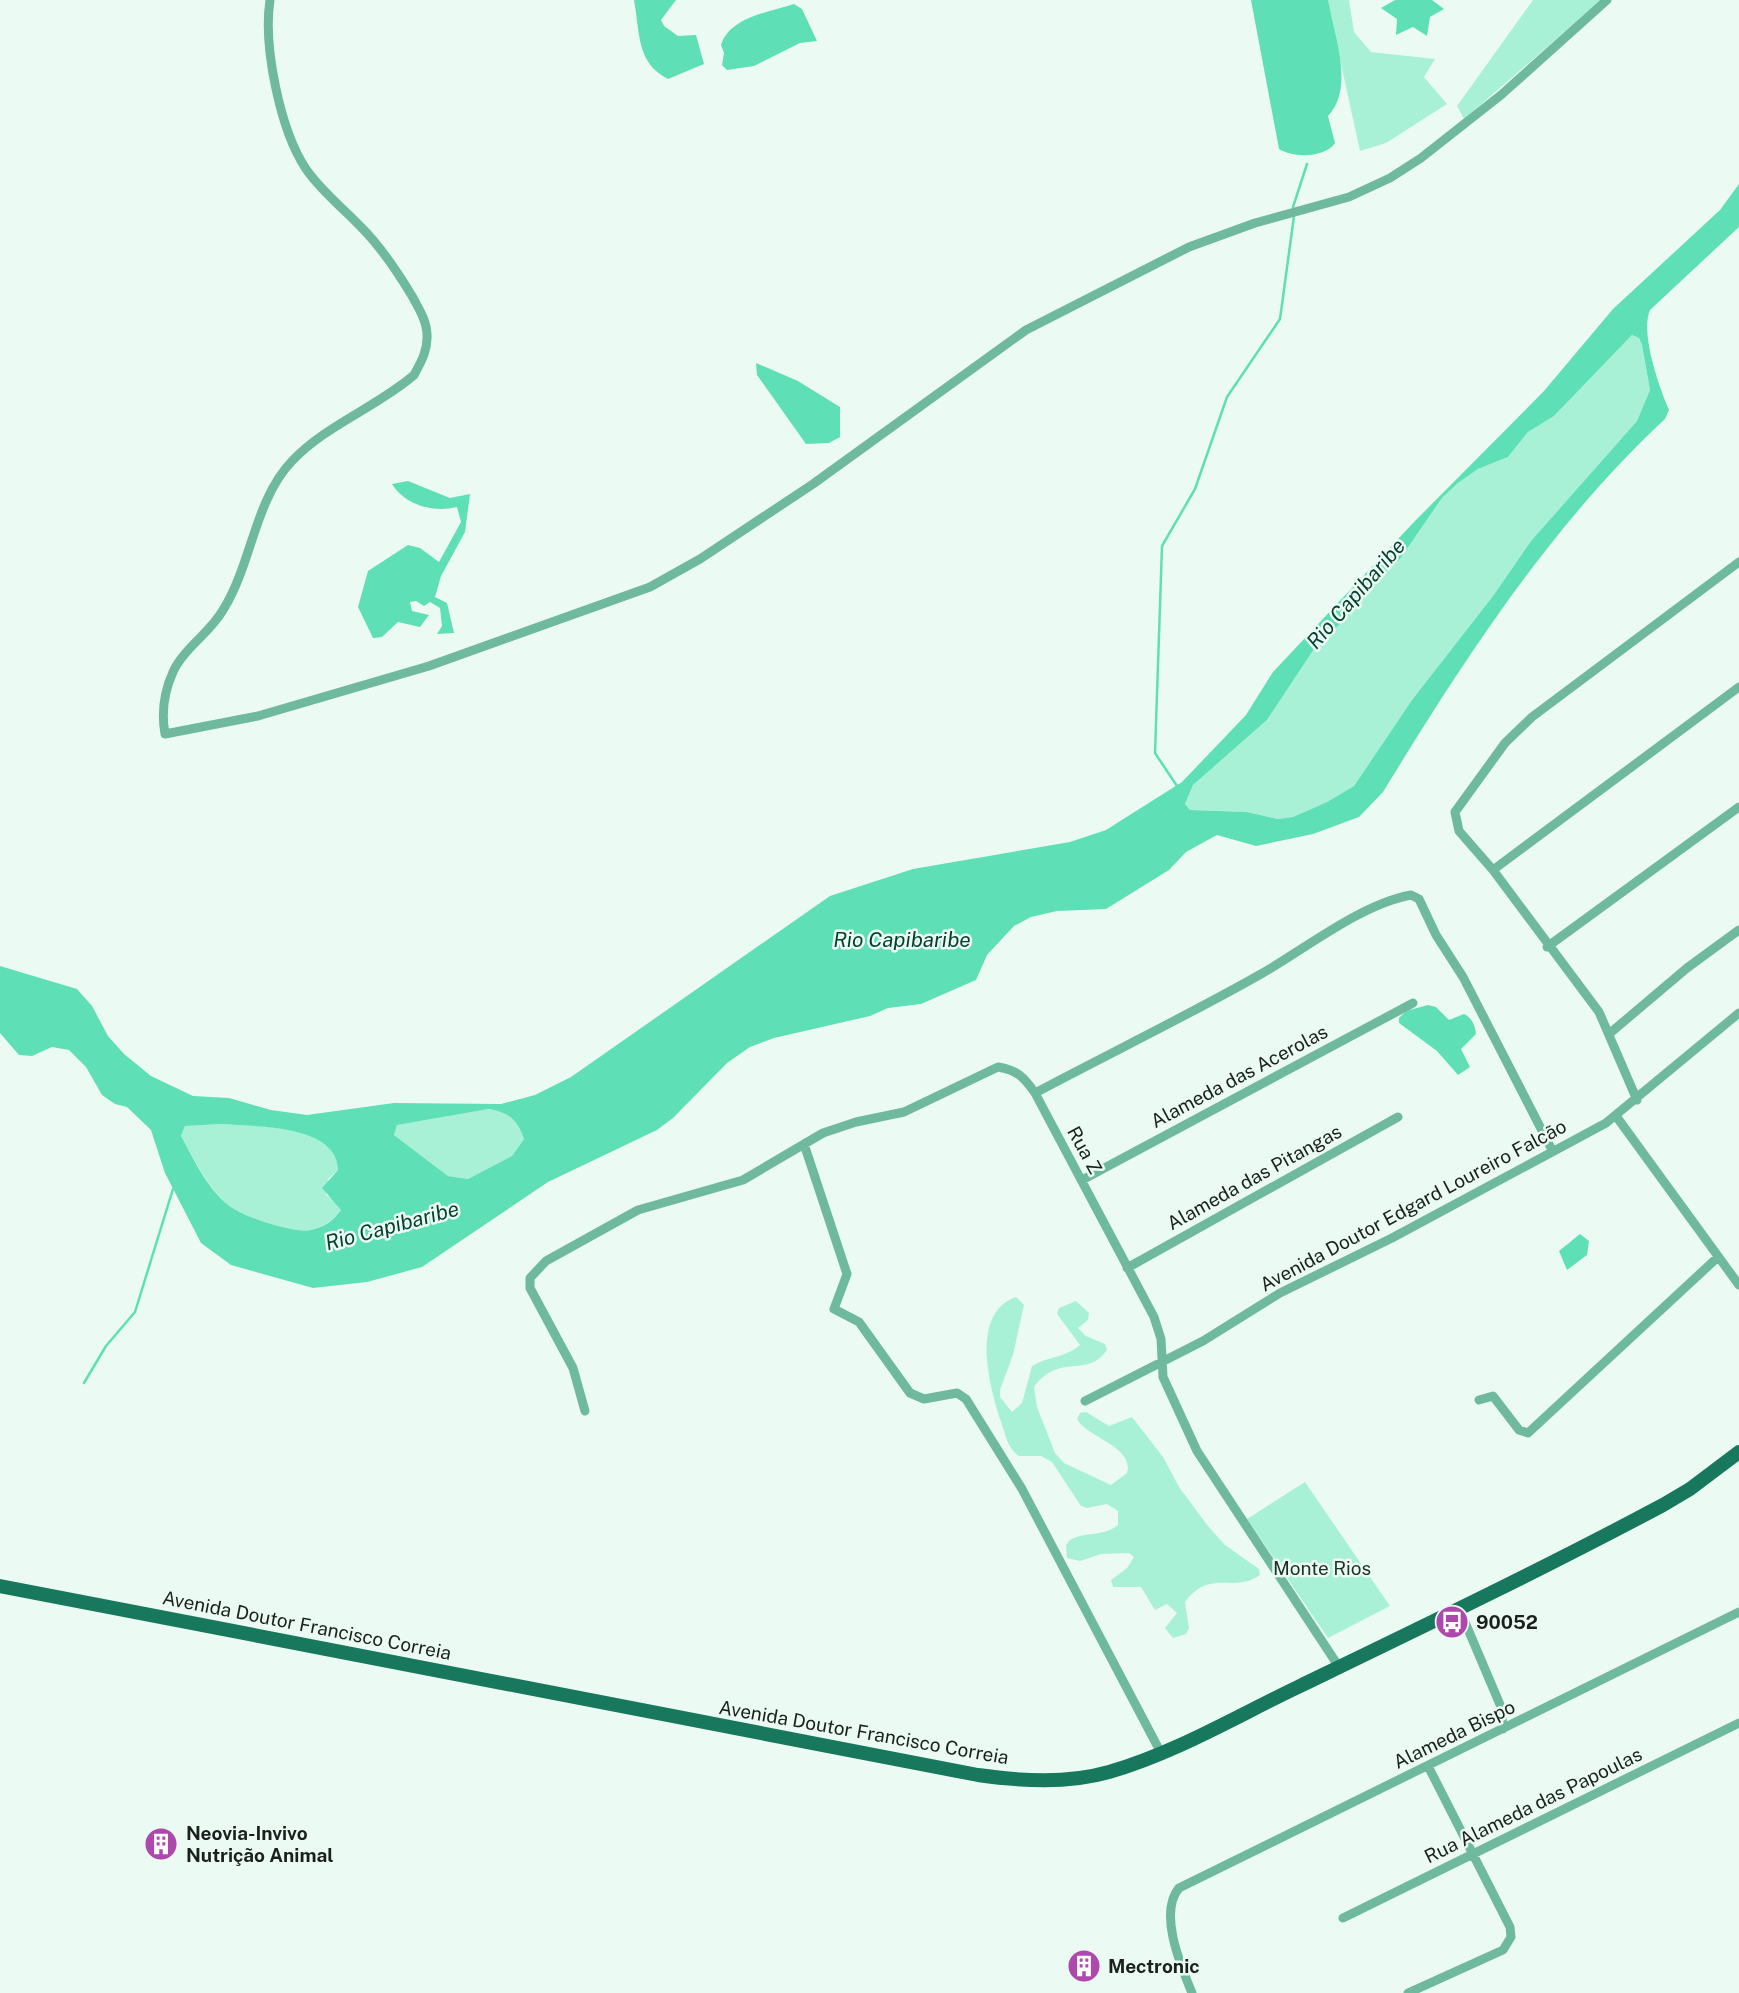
<svg xmlns="http://www.w3.org/2000/svg" width="1739" height="1993" font-family="'Public Sans',sans-serif">
  <style>
    .green { fill: #a9f1d6 }
    .water { fill: #5fdfb5; fill-rule: evenodd }
    .lines { fill: none; stroke-linecap: round; stroke-linejoin: round }
    .stream { stroke: #5fdfb5; stroke-width: 2.5 }
    .street { stroke: #6fb99e; stroke-width: 9 }
    .primary { stroke: #17785d; stroke-width: 14 }
    .labels { text-anchor: middle; stroke-width: 5; stroke-linejoin: round; paint-order: stroke }
    .street-label { font-size: 19px; fill: #1b201e; stroke: #ebfbf4 }
    .park-label { font-size: 19px; fill: #1b3129; stroke: #ebfbf4 }
    .poi-label { font-size: 19px; font-weight: bold; fill: #1b201e; stroke: #ebfbf4; text-anchor: start }
    .water-label { font-size: 21px; font-style: italic; fill: #033f2f; stroke: #ebfbf4 }
  </style>
  <rect width="100%" height="100%" fill="#ebfbf4"/>
  <!-- green -->
  <path class="green" d="M 1327,0 L 1349,0 L 1354,32 L 1371,52 L 1435,59 L 1424,77 L 1447,104 L 1386,143 L 1360,151 Z
    M 1533,0 L 1601,0 L 1464,119 L 1457,106 Z
    M 1632,335 L 1639,338 L 1642,345 L 1650,390 L 1637,421 L 1531,541 L 1493,596 L 1412,700 L 1354,786 L 1327,802 L 1293,817 L 1278,819 L 1247,812 L 1190,810 L 1185,804 L 1193,785 L 1267,720 L 1314,649 L 1343,621 L 1362,593 L 1400,559 L 1442,498 L 1458,483 L 1478,469 L 1508,457 L 1528,432 L 1554,416 Z
    M 489,1109 C 509,1113 517,1119 524,1139 L 512,1156 L 468,1179 L 448,1176 L 394,1135 L 397,1125 Z
    M 222,1124 C 256,1127 337,1123 338,1170 L 328,1179 L 326,1195 L 335,1201 L 341,1210 C 333,1220 323,1228 309,1230 C 292,1234 240,1216 227,1204 C 205,1184 195,1160 181,1136 L 185,1126 Z
    M 1016,1297 L 1024,1305 L 1013,1355 L 1000,1390 L 1000,1397 L 1012,1412 L 1022,1403 L 1032,1366 C 1049,1356 1065,1358 1080,1345 L 1057,1314 L 1059,1308 L 1076,1301 L 1089,1313 L 1088,1320 L 1078,1328 L 1086,1336 L 1105,1344 L 1107,1350 C 1087,1379 1060,1352 1034,1387 L 1037,1407 L 1055,1453 L 1064,1463 L 1111,1485 L 1127,1473 C 1135,1447 1086,1437 1077,1419 L 1080,1413 L 1086,1412 L 1109,1426 L 1132,1417 L 1163,1457 L 1179,1487 L 1208,1526 L 1225,1545 L 1259,1569 L 1260,1575 C 1233,1594 1211,1568 1185,1602 L 1189,1628 L 1186,1634 L 1173,1638 L 1165,1628 L 1177,1613 L 1167,1604 L 1155,1610 L 1141,1587 L 1113,1587 L 1111,1580 L 1127,1568 L 1134,1557 L 1129,1553 L 1101,1554 L 1080,1561 L 1067,1558 L 1066,1545 L 1070,1540 C 1086,1531 1103,1537 1118,1525 L 1118,1511 L 1107,1504 L 1087,1508 L 1081,1506 L 1052,1462 L 1041,1456 L 1019,1456 C 1007,1449 1005,1432 1000,1419 C 989,1385 970,1313 1016,1297 Z
    M 1305,1482 L 1390,1606 L 1328,1638 L 1247,1519 Z"/>
  <!-- water -->
  <path class="water" d="M 634,0 L 676,0 L 661,20 L 664,26 L 678,36 L 696,35 L 704,64 L 668,79 C 636,63 640,32 634,0 Z
    M 1251,0 L 1328,0 C 1334,35 1355,88 1328,116 L 1335,143 C 1325,158 1293,158 1279,149 Z
    M 1395,0 L 1432,0 L 1444,9 L 1430,17 L 1427,36 L 1413,27 L 1396,35 L 1397,19 L 1381,8 Z
    M 794,4 L 802,9 L 817,41 L 800,43 L 754,66 L 727,70 L 722,65 L 724,53 L 721,45 C 730,17 769,12 794,4 Z
    M 1739,184 L 1739,227 L 1650,310 C 1640,333 1659,387 1669,410 L 1665,419 C 1550,526 1464,660 1383,792 L 1359,817 L 1313,834 L 1256,846 L 1217,835 L 1186,852 L 1169,870 L 1106,909 L 1057,911 L 1031,917 L 1014,926 L 987,955 L 976,980 L 921,1004 L 888,1008 L 870,1016 L 774,1038 L 750,1047 L 727,1063 L 673,1118 L 657,1130 L 548,1182 L 422,1267 L 367,1282 L 313,1288 L 231,1265 L 201,1243 L 165,1173 L 151,1130 L 127,1107 L 115,1104 L 102,1095 L 86,1067 L 69,1050 L 52,1047 L 32,1056 L 19,1055 L 0,1033 L 0,966 L 77,989 L 92,1006 L 108,1036 L 124,1054 L 151,1076 L 193,1096 L 229,1098 L 271,1110 L 307,1115 L 394,1103 L 501,1104 L 535,1095 L 571,1077 L 830,896 L 913,869 L 1070,842 L 1106,830 L 1182,782 L 1246,715 L 1273,672 L 1414,522 L 1544,391 L 1613,309 L 1720,210 ZM 1632,335 L 1639,338 L 1642,345 L 1650,390 L 1637,421 L 1531,541 L 1493,596 L 1412,700 L 1354,786 L 1327,802 L 1293,817 L 1278,819 L 1247,812 L 1190,810 L 1185,804 L 1193,785 L 1267,720 L 1314,649 L 1343,621 L 1362,593 L 1400,559 L 1442,498 L 1458,483 L 1478,469 L 1508,457 L 1528,432 L 1554,416 ZM 489,1109 C 509,1113 517,1119 524,1139 L 512,1156 L 468,1179 L 448,1176 L 394,1135 L 397,1125 ZM 222,1124 C 256,1127 337,1124 338,1170 L 322,1188 L 341,1210 C 333,1221 323,1228 310,1230 C 293,1234 240,1216 227,1204 C 205,1185 195,1161 181,1136 L 185,1126 Z
    M 756,363 L 798,381 L 840,407 L 840,437 L 829,443 L 806,444 L 757,375 Z
    M 408,481 L 450,498 L 470,494 L 465,532 L 441,576 L 435,597 L 447,603 L 454,633 L 437,634 L 442,626 L 440,608 L 430,602 L 424,606 L 416,601 L 410,602 L 412,611 L 429,615 L 420,627 L 398,622 L 382,637 L 373,638 L 358,607 L 368,571 L 408,545 L 420,548 L 439,562 L 461,522 L 457,507 C 433,513 405,505 392,484 Z
    M 1428,1005 L 1436,1007 L 1449,1020 L 1464,1014 C 1472,1018 1475,1025 1476,1034 L 1461,1049 L 1470,1067 L 1458,1075 L 1437,1051 L 1399,1023 L 1399,1018 L 1406,1011 Z
    M 1580,1234 L 1589,1241 L 1587,1255 L 1567,1270 L 1559,1251 Z"/>
  <g class="lines">
    <!-- stream -->
    <path class="stream" d="M 1293,207 L 1307,164
      M 1177,786 L 1155,753 L 1162,546 L 1195,489 L 1227,397 L 1280,319 L 1294,216
      M 84,1383 L 106,1346 L 135,1312 L 173,1189"/>
    <!-- street -->
    <path class="street" d="M 270,0 C 263,46 280,130 306,169 C 321,191 343,208 361,227 C 381,247 397,271 412,296 C 418,307 427,321 427,335 C 428,350 421,362 414,375 C 377,407 326,425 292,461 C 254,501 252,564 223,610 C 210,633 184,648 173,672 C 164,692 161,712 165,734 L 258,716 L 429,666 L 650,587 L 700,559 L 813,484 L 1026,330 L 1189,247 L 1255,223 L 1349,197 L 1390,178 L 1421,158 L 1501,95 L 1607,0
      M 1493,870 L 1739,687
      M 1547,947 L 1739,807
      M 1609,1034 L 1687,968 L 1739,930
      M 1035,1093 C 1110,1053 1187,1016 1261,974 C 1305,949 1361,904 1411,895 L 1419,899 L 1436,935 L 1463,977 L 1552,1150
      M 1637,1100 L 1599,1012 L 1493,870 L 1459,831 L 1455,812 L 1505,743 L 1532,717 L 1739,562
      M 1616,1116 L 1739,1285
      M 804,1144 L 847,1274 L 834,1309 L 859,1322 L 910,1393 L 924,1399 L 957,1393 L 966,1399 L 1022,1489 L 1161,1753
      M 1082,1180 L 1413,1003
      M 1127,1268 L 1398,1117
      M 1479,1400 L 1493,1396 L 1519,1430 L 1528,1433 L 1718,1257
      M 1085,1401 L 1203,1341 L 1280,1293 L 1392,1238 L 1606,1123 L 1739,1013
      M 585,1411 L 573,1368 L 530,1288 L 530,1278 L 546,1261 L 638,1210 L 743,1180 L 823,1133 L 856,1122 L 904,1112 L 998,1067 C 1017,1070 1024,1077 1035,1093 L 1154,1317 L 1161,1339 L 1163,1377 L 1197,1451 L 1339,1667
      M 1459,1608 L 1501,1707 L 1503,1729
      M 1343,1918 L 1739,1723
      M 1192,1993 C 1181,1966 1158,1913 1179,1888 L 1739,1612
      M 1408,1993 L 1503,1950 L 1511,1937 L 1510,1927 L 1428,1766"/>
    <!-- primary -->
    <path class="primary" d="M 0,1586 L 978,1775 C 1021,1781 1067,1784 1109,1772 C 1175,1753 1237,1716 1298,1687 C 1420,1628 1543,1569 1663,1505 L 1690,1489 L 1739,1452"/>
  </g>
  <!-- icons -->
  <defs>
    <symbol id="bus-disc" viewBox="-11 -11 22 22"><circle r="9.5" fill="#ae48ad" stroke="#ebfbf4"/><path d="M-5-6H5V4H4V6H2V4H-2V6H-4V4H-5ZM-3.5-4V0h7V-4ZM-3.5 1.2v1.5H-2V1.2ZM2 1.2v1.5H3.5V1.2Z" fill="#fff"/></symbol>
    <symbol id="building-disc" viewBox="-11 -11 22 22"><circle r="9.5" fill="#ae48ad" stroke="#ebfbf4"/><path d="M-4-6H4V6H1V3H-1V6H-4ZM-2.5-4.3h1.7v1.8h-1.7ZM.8-4.3h1.7v1.8H.8ZM-2.5-1h1.7V.8h-1.7ZM.8-1h1.7V.8H.8Z" fill="#fff"/></symbol>
  </defs>
  <g fill-rule="evenodd">
    <use href="#bus-disc" x="1433" y="1603" width="38" height="38"/>
    <use href="#building-disc" x="142" y="1825" width="38" height="38"/>
    <use href="#building-disc" x="1065" y="1947" width="38" height="38"/>
  </g>
  <g class="labels">
    <!-- street labels -->
    <g class="street-label">
      <text transform="translate(1239 1076) rotate(-28)" y="7">Alameda das Acerolas</text>
      <text transform="translate(1085 1150) rotate(61)" y="7">Rua Z</text>
      <text transform="translate(1254 1177) rotate(-29)" y="7">Alameda das Pitangas</text>
      <text transform="translate(1413 1205) rotate(-28)" y="7">Avenida Doutor Edgard Loureiro Falcão</text>
      <text transform="translate(307 1625) rotate(11)" y="7">Avenida Doutor Francisco Correia</text>
      <text transform="translate(864 1732) rotate(10)" y="7">Avenida Doutor Francisco Correia</text>
      <text transform="translate(1454 1734) rotate(-26)" y="7">Alameda Bispo</text>
      <text transform="translate(1533 1805) rotate(-26)" y="7">Rua Alameda das Papoulas</text>
    </g>
    <!-- park labels -->
    <g class="park-label">
      <text x="1322" y="1575">Monte Rios</text>
    </g>
    <!-- poi labels -->
    <g class="poi-label">
      <text x="1476" y="1629">90052</text>
      <text x="186" y="1840">Neovia-Invivo<tspan x="186" dy="22">Nutrição Animal</tspan></text>
      <text x="1108" y="1973">Mectronic</text>
    </g>
    <!-- water labels -->
    <g class="water-label">
      <text transform="translate(1356 594) rotate(-49)" y="7">Rio Capibaribe</text>
      <text x="902" y="947">Rio Capibaribe</text>
      <text transform="translate(392 1226) rotate(-15)" y="7">Rio Capibaribe</text>
    </g>
  </g>
</svg>
